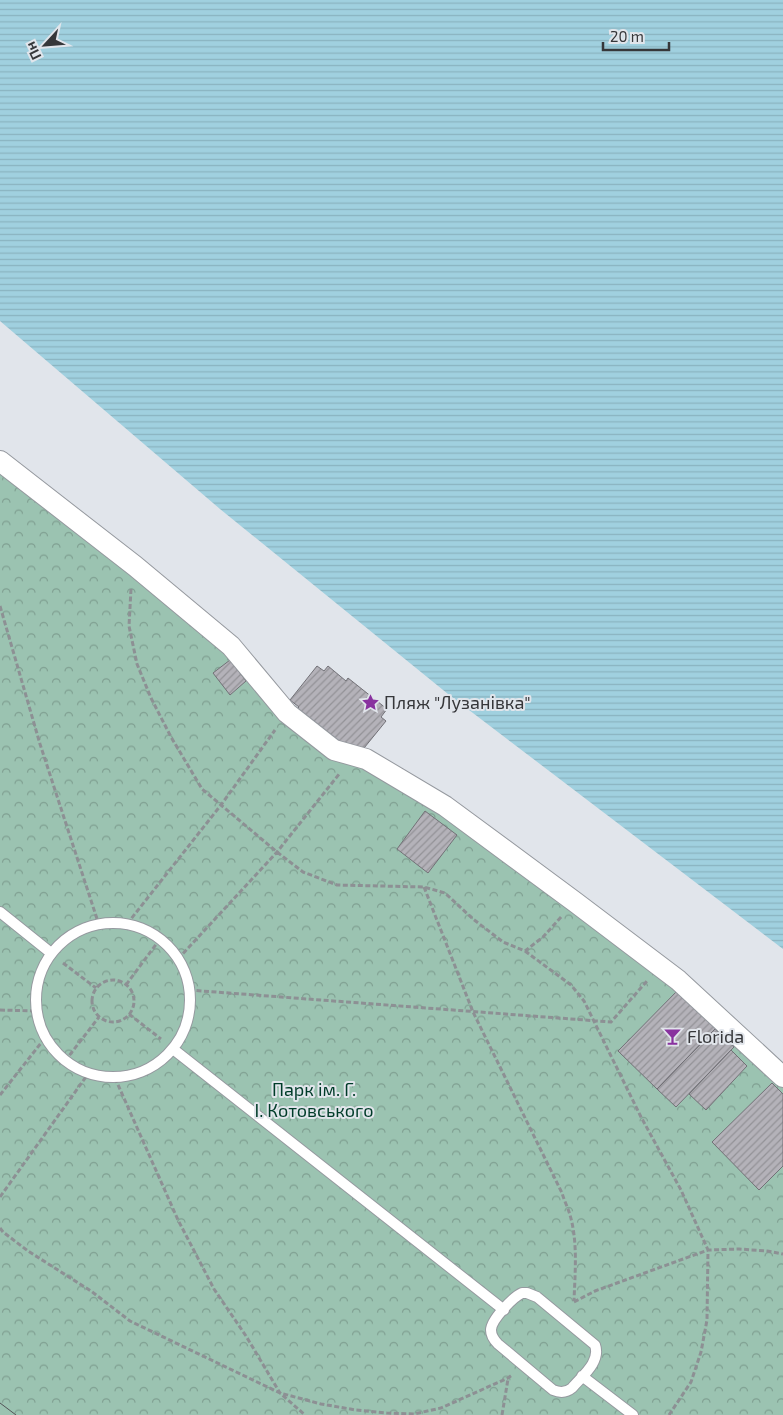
<svg xmlns="http://www.w3.org/2000/svg" width="783" height="1415" font-family="'Exo 2',sans-serif">
  <style>
    .park { fill: url(#park-crowns) }
    .water { fill: url(#water-rules) }
    .building { fill: url(#building-hatch); stroke: #727177 }
    .lines { fill: none; stroke-linecap: round; stroke-linejoin: round }
    .lane-casing { stroke: #95999f; stroke-width: 12 }
    .street-casing { stroke: #95999f; stroke-width: 22 }
    .path { stroke: #8d9094; stroke-width: 3; stroke-dasharray: 5 2.5; stroke-linecap: butt }
    .lane { stroke: #fff; stroke-width: 10 }
    .street { stroke: #fff; stroke-width: 20 }
    .tram { stroke: #525357; stroke-width: 1 }
    .labels { text-anchor: middle; stroke-width: 4; stroke-linejoin: round; paint-order: stroke }
    .poi-label { font-size: 18px; fill: #36373a; stroke: #e1e5eb; text-anchor: start }
    .park-label { font-size: 18px; fill: #003c29; stroke: #e1e5eb }
  </style>
  <defs>
    <pattern id="park-crowns" width="20" height="18" patternUnits="userSpaceOnUse" patternTransform="scale(1.25)"><rect width="20" height="18" fill="#9bc3b1"/><path d="M2 6a3 3 0 1 1 6 0M12 15a3 3 0 1 1 6 0" fill="none" stroke="#7f9f91"/></pattern>
    <pattern id="water-rules" width="6" height="5" patternUnits="userSpaceOnUse" patternTransform="scale(1.25)"><rect width="6" height="5" fill="#a0d0df"/><path d="M0 2.5h6" fill="none" stroke="#8ab3c0"/></pattern>
    <pattern id="building-hatch" width="6" height="6" patternUnits="userSpaceOnUse" patternTransform="scale(1.25)"><rect width="6" height="6" fill="#b4b2b9"/><path d="M-1 1l2-2M0 6l6-6M5 7l2-2" fill="none" stroke="#939297"/></pattern>
  </defs>
  <rect width="100%" height="100%" fill="#e1e5eb"/>
  <!-- park -->
  <path class="park" d="M 0,458 L 135,566 L 287,713 L 366,759 L 660,967 L 783,1077 L 783,1415 L 0,1415 Z"/>
  <!-- water -->
  <path class="water" d="M 0,0 L 783,0 L 783,949 L 448,694 L 220,509 L 0,321 Z"/>
  <!-- building -->
  <path class="building" d="M 230,660 L 246,681 L 230,695 L 213,673 Z
    M 317,666 L 324,671 L 328,666 L 346,681 L 348,678 L 387,709 L 381,717 L 386,721 L 360,753 L 346,751 L 296,710 L 299,707 L 290,700 Z
    M 425,811 L 457,835 L 428,873 L 397,849 Z
    M 681,987 L 719,1025 L 657,1089 L 618,1051 Z
    M 715,1029 L 734,1047 L 676,1107 L 657,1089 Z
    M 731,1050 L 747,1066 L 706,1110 L 689,1094 Z
    M 772,1083 L 783,1094 L 783,1166 L 759,1190 L 712,1142 Z"/>
  <g class="lines">
    <defs>
      <path id="lane" d="M 0,912 L 51,953
        M36 1000a77 77 0 1 1 154 0a77 77 0 1 1-154 0Z
        M 173,1049 L 504,1310
        M 522,1293 L 527,1293 L 537,1297 L 595,1345 C 601,1362 582,1376 572,1388 C 566,1393 560,1393 553,1390 L 498,1344 C 494,1340 491,1336 491,1330 C 491,1320 513,1297 522,1293 Z
        M 582,1376 L 633,1415"/>
      <path id="street" d="M 0,461 L 135,566 L 231,646 L 287,713 L 334,750 L 366,759 L 445,806 L 575,902 L 678,980 L 783,1077"/>
    </defs>
    <!-- lane casing -->
    <use href="#lane" class="lane-casing"/>
    <!-- street casing -->
    <use href="#street" class="street-casing"/>
    <!-- path -->
    <path class="path" d="M 131,589 L 129,626 L 137,664 L 151,698 L 171,737 L 202,789 L 277,852 L 303,872 L 337,885 L 424,887 L 445,893 L 473,919 L 503,942 L 525,951 L 543,937 L 562,916
      M 0,606 L 40,744 L 99,925
      M 424,887 L 473,1012 L 562,1193 C 564,1200 568,1208 570,1215 C 578,1242 575,1273 574,1301
      M 127,924 L 221,805 L 275,730
      M 525,951 L 571,985 L 584,1001 L 641,1117 L 681,1190 L 708,1250 L 707,1320 L 701,1352 L 691,1382 L 669,1415
      M 178,959 L 277,852 L 340,773
      M 63,963 L 96,988
      M92 1001a21 21 0 1 1 42 0a21 21 0 1 1-42 0Z
      M 126,985 L 160,939
      M 189,990 L 611,1022 L 647,981
      M 0,1010 L 36,1011
      M 129,1014 L 161,1039
      M 65,1061 L 99,1017
      M 115,1078 L 178,1220 L 214,1289 L 246,1336 L 280,1393 L 305,1415
      M 0,1095 L 45,1038
      M 0,1197 L 88,1074
      M 0,1228 L 3,1232 L 28,1251 L 91,1291 L 130,1321 L 280,1393 L 321,1404 L 356,1410 L 387,1413 L 414,1414 L 441,1408 L 508,1378 L 512,1375
      M 574,1302 L 595,1291 L 708,1250 L 739,1249 L 767,1251 L 783,1254
      M 502,1415 L 508,1379"/>
    <!-- lane -->
    <use href="#lane" class="lane"/>
    <!-- street -->
    <use href="#street" class="street"/>
    <!-- tram -->
    <path class="tram" d="M 0,1403 L 16,1415"/>
  </g>
  <!-- icons -->
  <defs>
    <symbol id="sight-bare" viewBox="-9 -9 18 18"><path d="M0-6L1.8-2.2L6-1.7L2.9 1.2L3.7 5.4L0 3.3L-3.7 5.4L-2.9 1.2L-6-1.7L-1.8-2.2Z" fill="#89329f" stroke="#e1e5eb" stroke-width="2.5" paint-order="stroke"/></symbol>
    <symbol id="bar-bare" viewBox="-9 -9 18 18"><path d="M-6-5H6L.8 .8V4.5H3.5V6h-7V4.5H-.8V.8Z" fill="#89329f" stroke="#e1e5eb" stroke-width="2.5" paint-order="stroke"/></symbol>
  </defs>
  <g fill-rule="evenodd">
    <use href="#sight-bare" x="358" y="690" width="25" height="25"/>
    <use href="#bar-bare" x="660" y="1024" width="25" height="25"/>
  </g>
  <g class="labels">
    <!-- poi labels -->
    <g class="poi-label">
      <text x="384" y="709">Пляж "Лузанівка"</text>
      <text x="687" y="1043">Florida</text>
    </g>
    <!-- park labels -->
    <g class="park-label">
      <text x="314" y="1096">Парк ім. Г.<tspan x="314" dy="21">І. Котовського</tspan></text>
    </g>
  </g>
  <!-- north arrow -->
  <g transform="translate(45 45) rotate(244)" stroke="#e1e5eb" stroke-width="4" paint-order="stroke">
  <path d="M0-4L9 19L0 12L-9 19Z" fill="#36373a"/>
  <text y="-8" font-size="14" font-weight="bold" text-anchor="middle" fill="#36373a">Пн</text>
  </g>
  <!-- scale -->
  <path d="M603 42v8h66v-8" fill="none" stroke="#36373a" stroke-width="2.5"/>
  <text x="610" y="42" font-size="15" fill="#36373a" stroke="#e1e5eb" stroke-width="4" paint-order="stroke">20 m</text>
</svg>
